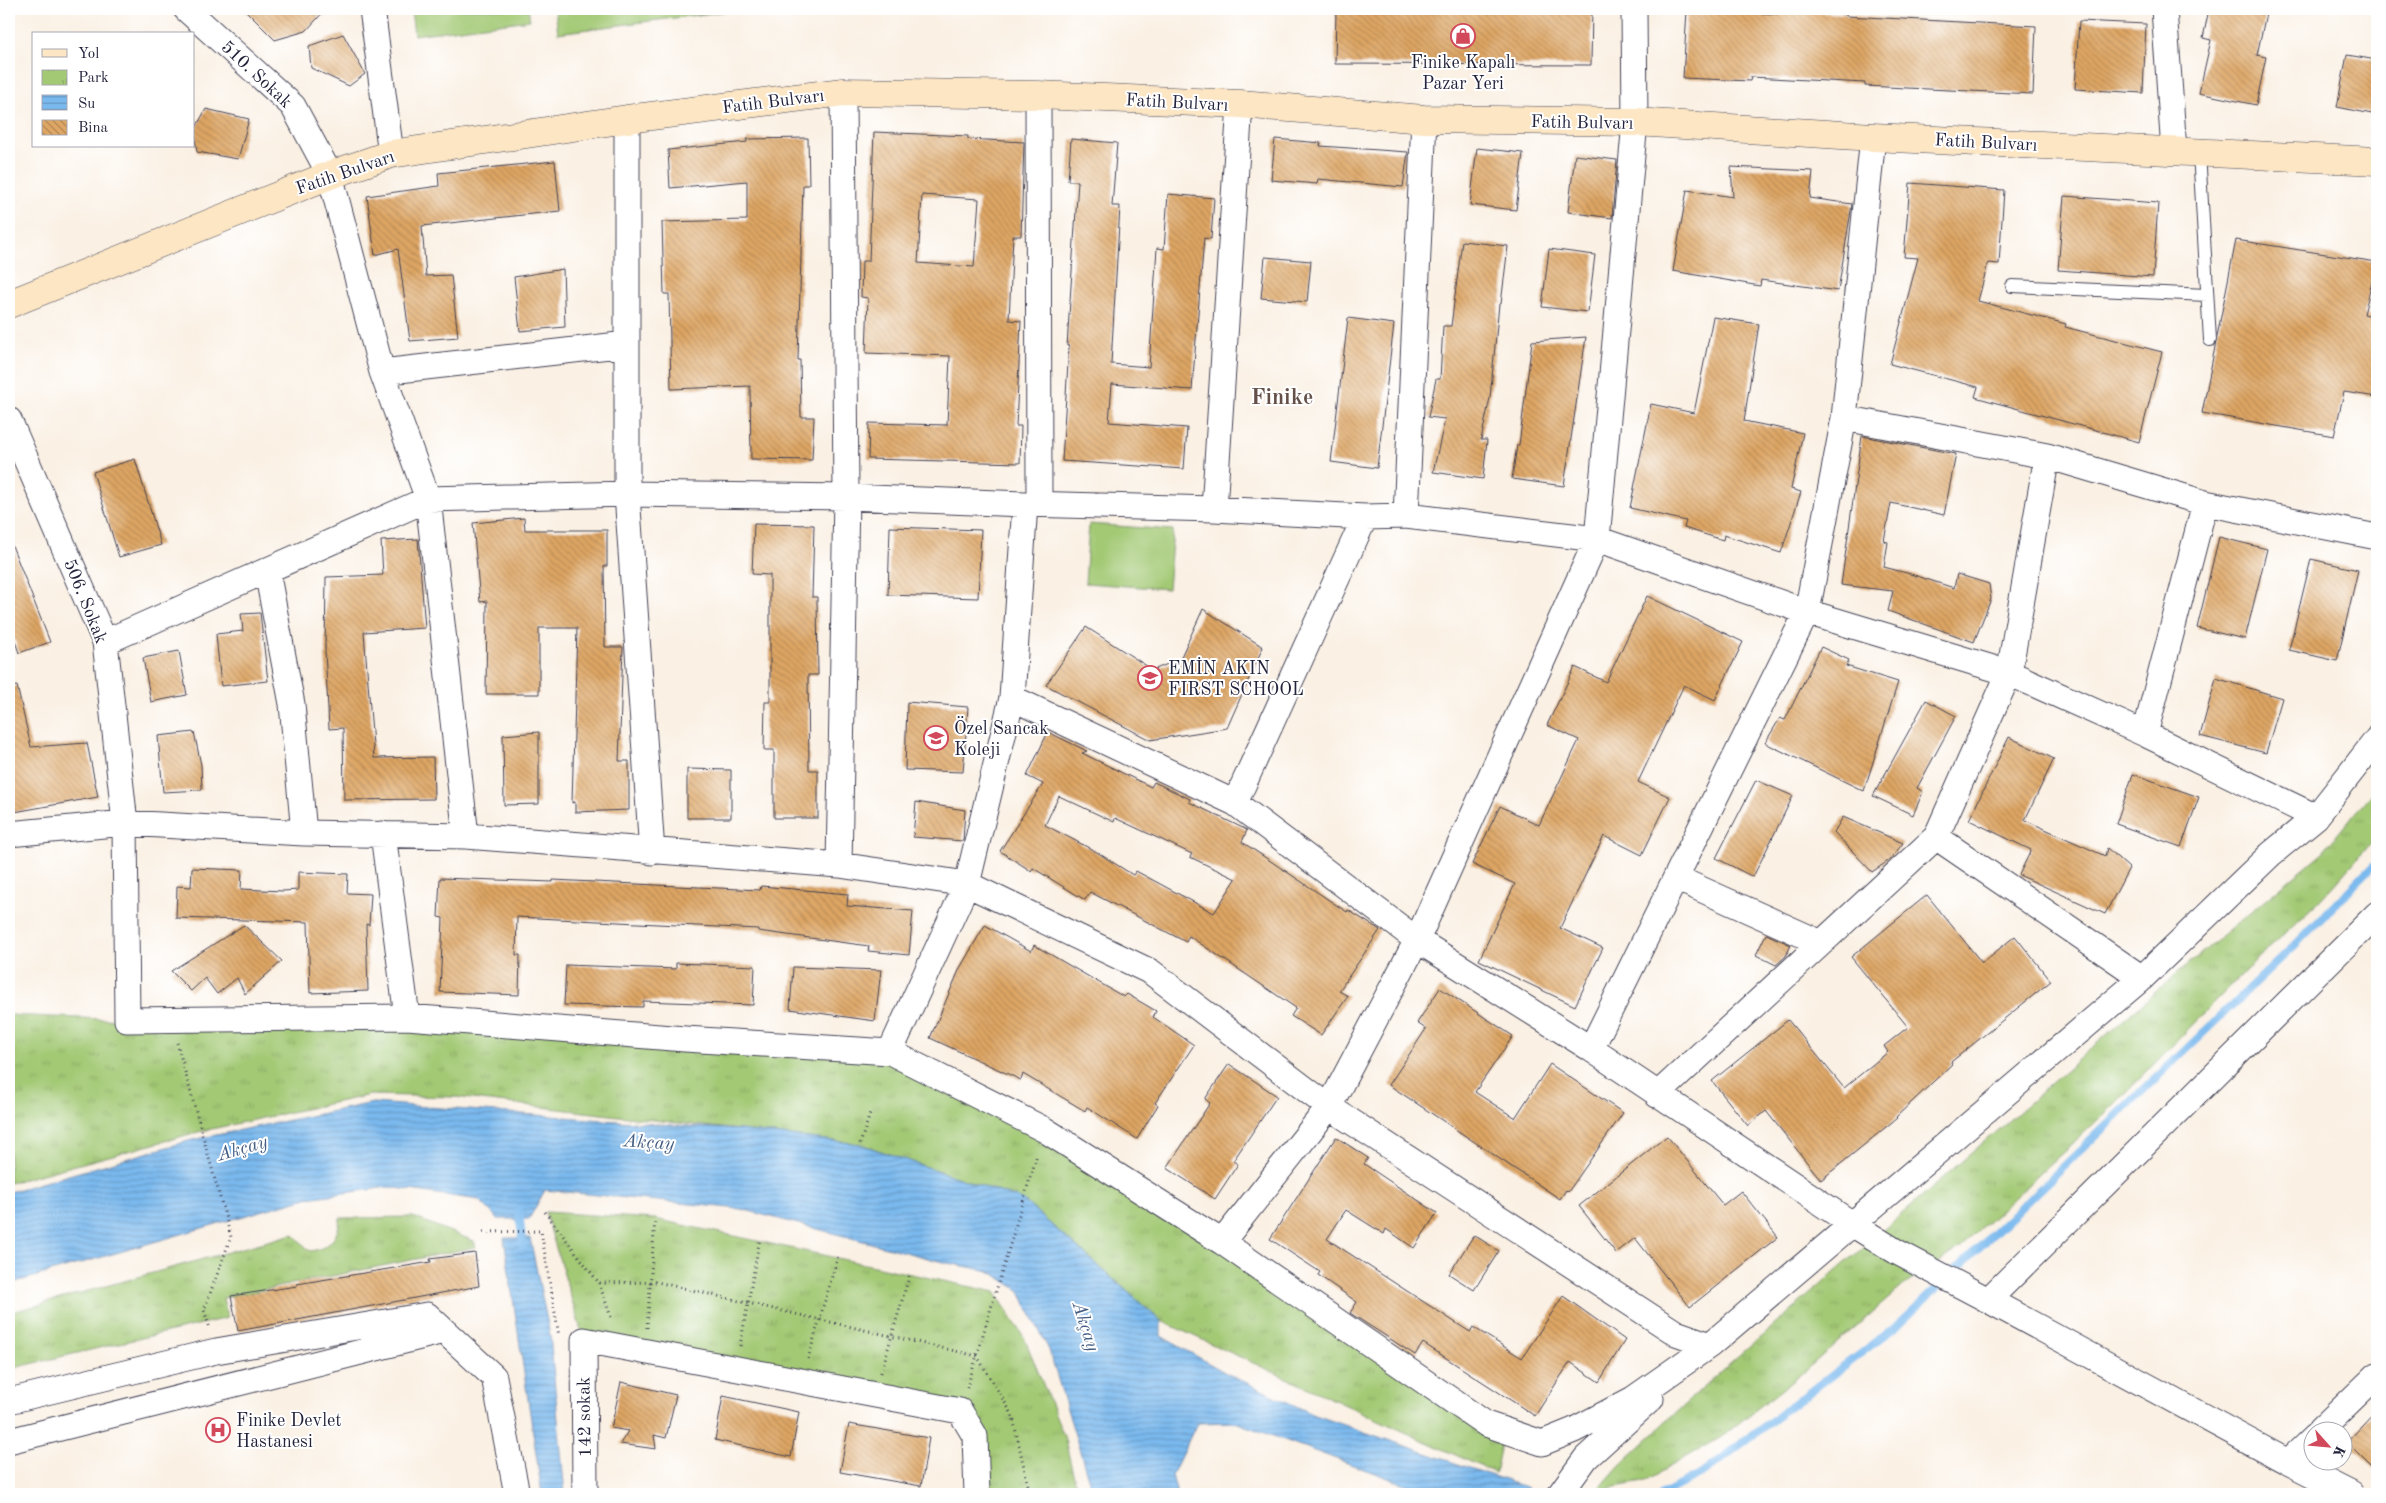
<svg xmlns="http://www.w3.org/2000/svg" width="2386" height="1503" font-family="'Old Standard TT',serif">
  <style>
    .grass { fill: #a3c974; stroke: #627658 }
    .park { fill: url(#park-tufts); stroke: #627658 }
    .water { fill: url(#water-rules); stroke: #4e6e94 }
    .lines { fill: none; stroke-linecap: round; stroke-linejoin: round }
    .stream { stroke: #7ab9ee; stroke-width: 8 }
    .building { fill: url(#building-back-hatch); fill-rule: evenodd }
    .lane-casing { stroke: #424154; stroke-width: 14 }
    .street-casing { stroke: #424154; stroke-width: 27 }
    .secondary-casing { stroke: #424154; stroke-width: 29 }
    .path { stroke: #424154; stroke-width: 3; stroke-dasharray: 1 4; stroke-linecap: butt }
    .lane { stroke: #fff; stroke-width: 12 }
    .street { stroke: #fff; stroke-width: 25 }
    .secondary { stroke: #fce6c4; stroke-width: 28 }
    .labels { text-anchor: middle; stroke-width: 4; stroke-linejoin: round; paint-order: stroke }
    .poi-label { font-size: 18px; fill: #22223b; stroke: #fff; text-anchor: start }
    .street-label { font-size: 18px; fill: #22223b; stroke: #fff }
    .water-label { font-size: 19px; font-style: italic; fill: #455e83; stroke: #fff }
    .district-label { font-size: 22px; font-weight: bold; fill: #645049; stroke: #fff }
  </style>
  <defs>
    <pattern id="park-tufts" width="24" height="20" patternUnits="userSpaceOnUse" patternTransform="scale(1.25)"><rect width="24" height="20" fill="#a3c974"/><path d="M3 7l-1-3M5 7V3M7 7l1-3M15 17l-1-3M17 17v-4M19 17l1-3" fill="none" stroke="#8cac65"/></pattern>
    <pattern id="water-rules" width="6" height="5" patternUnits="userSpaceOnUse" patternTransform="scale(1.25)"><rect width="6" height="5" fill="#7ab9ee"/><path d="M0 2.5h6" fill="none" stroke="#6496c2"/></pattern>
    <pattern id="building-back-hatch" width="6" height="6" patternUnits="userSpaceOnUse" patternTransform="scale(1.25)"><rect width="6" height="6" fill="#dea664"/><path d="M-1 5l2 2M0 0l6 6M5-1l2 2" fill="none" stroke="#b48754"/></pattern>
  </defs>
  <rect width="100%" height="100%" fill="#fff"/>
  <filter id="ink" filterUnits="userSpaceOnUse"><feTurbulence type="fractalNoise" baseFrequency=".02" numOctaves="2"/><feDisplacementMap in="SourceGraphic" scale="10" xChannelSelector="R" yChannelSelector="G"/><feConvolveMatrix kernelMatrix="1 2 1 2 8 2 1 2 1" color-interpolation-filters="sRGB"/></filter>
  <filter id="wash" filterUnits="userSpaceOnUse"><feTurbulence type="fractalNoise" baseFrequency=".0096" numOctaves="4" result="noise"/><feDisplacementMap in="SourceGraphic" scale="20" xChannelSelector="R" yChannelSelector="G"/><feGaussianBlur stdDeviation="1.12" result="paint"/><feColorMatrix in="noise" values="0 0 0 0 0 0 0 0 0 0 0 0 0 0 0 0 0 1.4 0 .05"/><feComposite in="paint" operator="in"/></filter>
  <g filter="url(#wash)">
    <rect width="100%" height="100%" fill="#faf0e3"/>
    <!-- grass -->
    <path class="grass" d="M 411,9 L 528,9 L 530,20 L 414,35 Z
      M 555,9 L 744,9 L 558,33 Z
      M 1089,524 L 1173,530 L 1168,589 L 1085,583 Z"/>
    <!-- park -->
    <path class="park" d="M 2377,786 L 2377,837 L 2320,900 L 2254,962 L 2113,1106 L 1962,1246 L 1903,1286 L 1801,1374 L 1720,1438 L 1643,1482 L 1598,1490 L 1620,1465 L 1699,1391 L 2175,975 L 2323,852 Z
      M 9,1015 L 127,1020 L 407,1017 L 890,1052 L 1045,1130 L 1502,1440 L 1495,1473 L 1161,1321 L 1023,1200 L 860,1144 L 455,1097 L 370,1095 L 202,1131 L 9,1183 Z
      M 545,1212 L 655,1219 L 995,1292 L 1024,1337 L 1064,1436 L 1078,1494 L 974,1494 L 960,1411 L 584,1340 Z
      M 413,1217 L 474,1241 L 476,1247 L 223,1298 L 227,1318 L 9,1369 L 9,1313 L 293,1234 L 310,1251 C 330,1248 338,1238 340,1218 Z"/>
    <!-- water -->
    <path class="water" d="M 373,1103 L 740,1130 L 860,1144 L 1023,1200 L 1161,1321 L 1161,1336 L 1226,1373 L 1315,1415 L 1528,1488 L 1525,1494 L 1432,1494 L 1235,1422 L 1197,1423 L 1172,1475 L 1177,1494 L 1093,1494 L 1049,1350 L 1019,1290 L 989,1271 L 943,1262 L 741,1209 L 545,1190 L 529,1219 L 498,1219 L 479,1200 L 389,1187 L 306,1198 L 9,1284 L 9,1192 L 192,1140 Z
      M 504,1238 L 530,1238 L 550,1335 L 565,1494 L 542,1494 Z"/>
    <g class="lines">
      <!-- stream -->
      <path class="stream" d="M 519,1211 L 523,1246
        M 1662,1494 L 1703,1473 L 1899,1324 L 2297,943 L 2377,862"/>
    </g>
    <g id="blocks">
      <!-- building -->
      <path class="building" d="M 244,9 L 326,9 L 306,31 L 275,40 Z
        M 1336,9 L 1592,9 L 1591,65 L 1335,64 Z
        M 2209,9 L 2267,9 L 2257,55 L 2266,57 L 2256,105 L 2199,93 L 2211,40 L 2203,38 Z
        M 1687,10 L 1778,14 L 1778,10 L 1846,14 L 1846,16 L 2036,26 L 2033,94 L 1865,86 L 1865,83 L 1751,77 L 1750,81 L 1683,78 Z
        M 2079,21 L 2146,24 L 2143,93 L 2075,89 Z
        M 343,34 L 365,74 L 349,86 L 311,68 L 309,46 Z
        M 2347,55 L 2377,60 L 2377,115 L 2337,107 Z
        M 206,109 L 249,119 L 238,159 L 197,152 L 194,131 Z
        M 874,132 L 968,136 L 968,139 L 1024,142 L 1021,236 L 1013,236 L 1009,320 L 1021,321 L 1016,426 L 1021,426 L 1020,463 L 868,459 L 869,423 L 947,425 L 950,356 L 866,353 L 868,298 L 861,297 L 862,261 L 869,261 ZM 922,195 L 979,199 L 974,267 L 918,263 Z
        M 808,138 L 809,185 L 803,185 L 798,360 L 800,360 L 801,417 L 814,417 L 812,460 L 751,459 L 750,386 L 671,389 L 669,294 L 664,294 L 662,222 L 747,220 L 747,181 L 670,188 L 668,150 L 747,142 L 747,139 Z
        M 1071,139 L 1117,143 L 1112,206 L 1120,206 L 1111,364 L 1149,367 L 1157,248 L 1164,249 L 1168,194 L 1214,198 L 1211,239 L 1204,238 L 1192,390 L 1112,384 L 1109,422 L 1187,428 L 1184,469 L 1062,461 L 1069,346 L 1067,346 L 1078,181 L 1068,181 Z
        M 1275,139 L 1321,143 L 1320,146 L 1408,152 L 1403,187 L 1318,179 L 1317,184 L 1271,180 Z
        M 1477,148 L 1523,153 L 1516,210 L 1470,205 Z
        M 1575,155 L 1617,160 L 1612,218 L 1568,212 Z
        M 555,161 L 560,211 L 422,226 L 426,276 L 451,275 L 458,337 L 410,341 L 398,249 L 375,255 L 367,196 L 439,186 L 438,173 Z
        M 1731,167 L 1813,171 L 1810,198 L 1852,204 L 1838,291 L 1761,280 L 1760,286 L 1673,271 L 1687,190 L 1733,197 Z
        M 1910,183 L 2004,190 L 1999,264 L 1988,263 L 1978,301 L 2066,324 L 2065,327 L 2162,352 L 2139,442 L 1975,397 L 1978,387 L 1890,364 L 1918,258 L 1904,257 Z
        M 2064,196 L 2158,203 L 2153,277 L 2058,270 Z
        M 2236,240 L 2377,262 L 2364,314 L 2377,317 L 2377,397 L 2344,392 L 2334,436 L 2202,413 Z
        M 1462,241 L 1508,246 L 1501,304 L 1499,304 L 1490,398 L 1481,440 L 1487,440 L 1483,479 L 1433,472 L 1445,419 L 1428,417 L 1436,379 L 1440,379 L 1443,326 L 1451,326 Z
        M 1549,249 L 1595,255 L 1588,312 L 1542,307 Z
        M 1265,257 L 1311,261 L 1307,302 L 1261,298 Z
        M 563,269 L 565,327 L 520,331 L 514,277 Z
        M 1713,317 L 1759,324 L 1744,421 L 1803,433 L 1791,489 L 1801,492 L 1781,553 L 1724,535 L 1723,540 L 1684,528 L 1686,521 L 1630,508 L 1651,404 L 1694,413 Z
        M 1348,318 L 1394,324 L 1377,468 L 1331,462 Z
        M 1586,337 L 1564,486 L 1512,479 L 1517,445 L 1519,445 L 1532,341 Z
        M 1862,436 L 1956,454 L 1944,515 L 1891,503 L 1884,541 L 1888,542 L 1884,567 L 1914,575 L 1954,588 L 1957,574 L 1989,584 L 1991,599 L 1974,642 L 1888,611 L 1893,591 L 1841,585 Z
        M 135,459 L 161,545 L 119,557 L 93,472 Z
        M 524,518 L 525,530 L 607,530 L 607,566 L 604,566 L 605,647 L 623,647 L 619,761 L 629,761 L 629,810 L 575,812 L 575,802 L 572,803 L 577,628 L 539,628 L 539,694 L 486,694 L 487,601 L 480,602 L 473,523 Z
        M 754,524 L 814,525 L 812,597 L 817,597 L 818,675 L 808,675 L 809,770 L 818,770 L 818,818 L 774,818 L 774,750 L 764,750 L 765,702 L 770,702 L 770,575 L 752,574 Z
        M 890,527 L 981,530 L 978,598 L 888,595 Z
        M 2219,537 L 2267,549 L 2245,639 L 2197,628 Z
        M 9,538 L 50,642 L 19,653 L 9,624 Z
        M 418,539 L 425,628 L 364,632 L 374,758 L 433,757 L 434,799 L 344,800 L 343,728 L 329,729 L 325,650 L 326,577 L 383,575 L 381,541 Z
        M 2311,559 L 2358,570 L 2337,661 L 2289,650 Z
        M 1647,596 L 1743,642 L 1715,700 L 1684,685 L 1638,782 L 1670,797 L 1642,855 L 1604,836 L 1560,928 L 1603,948 L 1575,1006 L 1479,960 L 1515,884 L 1472,864 L 1500,806 L 1539,825 L 1579,740 L 1547,725 L 1575,667 L 1606,682 Z
        M 1203,609 L 1263,647 L 1227,728 L 1150,740 L 1046,685 L 1086,627 L 1153,670 L 1180,659 Z
        M 260,613 L 268,681 L 221,686 L 216,634 L 243,631 L 241,614 Z
        M 1821,647 L 1849,660 L 1846,666 L 1898,682 L 1864,791 L 1765,743 L 1780,718 L 1785,720 Z
        M 179,651 L 187,695 L 151,702 L 143,658 Z
        M 2216,678 L 2282,698 L 2266,753 L 2200,736 Z
        M 17,686 L 31,747 L 87,743 L 98,797 L 9,813 L 9,687 Z
        M 1926,700 L 1956,716 L 1917,788 L 1923,792 L 1913,815 L 1873,796 Z
        M 907,702 L 968,707 L 963,772 L 905,770 Z
        M 194,732 L 201,765 L 202,790 L 163,792 L 158,736 Z
        M 539,732 L 539,804 L 504,805 L 503,735 Z
        M 1048,732 L 1087,751 L 1082,753 L 1151,787 L 1154,782 L 1190,799 L 1189,802 L 1247,830 L 1242,842 L 1347,912 L 1348,910 L 1380,930 L 1339,991 L 1348,996 L 1321,1035 L 1291,1016 L 1296,1008 L 1189,936 L 1186,942 L 1090,892 L 1085,900 L 1033,868 L 1031,871 L 1000,851 L 1043,784 L 1027,776 ZM 1059,796 L 1114,822 L 1115,818 L 1192,854 L 1190,857 L 1236,879 L 1214,913 L 1136,871 L 1133,875 L 1095,851 L 1045,825 Z
        M 2009,737 L 2054,759 L 2025,820 L 2105,856 L 2107,848 L 2129,868 L 2105,914 L 2019,875 L 2031,850 L 1969,820 Z
        M 687,769 L 731,770 L 731,818 L 687,818 Z
        M 2133,774 L 2199,797 L 2181,847 L 2116,824 Z
        M 1756,780 L 1793,796 L 1753,877 L 1716,858 Z
        M 916,802 L 965,810 L 963,841 L 913,837 Z
        M 1843,817 L 1903,843 L 1891,859 L 1872,872 L 1834,832 Z
        M 192,868 L 242,870 L 241,889 L 283,891 L 298,890 L 298,872 L 348,874 L 347,893 L 371,894 L 369,925 L 366,924 L 368,991 L 310,993 L 308,922 L 176,918 L 177,886 L 191,887 Z
        M 440,878 L 553,882 L 553,880 L 760,890 L 761,886 L 848,894 L 847,906 L 913,911 L 909,955 L 868,951 L 869,946 L 758,931 L 758,929 L 517,917 L 516,955 L 520,955 L 519,995 L 440,992 L 443,918 L 438,917 Z
        M 1927,895 L 1982,963 L 2015,936 L 2051,981 L 1951,1062 L 1952,1064 L 1896,1117 L 1897,1118 L 1821,1180 L 1766,1111 L 1748,1126 L 1712,1081 L 1788,1020 L 1844,1088 L 1888,1052 L 1884,1046 L 1908,1027 L 1851,957 Z
        M 244,925 L 282,961 L 245,994 L 237,978 L 217,994 L 205,978 L 191,991 L 171,971 Z
        M 985,925 L 1031,951 L 1034,945 L 1124,997 L 1127,994 L 1156,1011 L 1153,1017 L 1194,1045 L 1155,1103 L 1158,1105 L 1137,1139 L 1087,1107 L 1085,1111 L 1023,1074 L 1021,1080 L 930,1038 L 960,968 Z
        M 1766,934 L 1791,945 L 1786,956 L 1776,965 L 1756,955 Z
        M 676,963 L 755,966 L 753,1005 L 643,1001 L 643,1007 L 564,1005 L 566,965 L 676,969 Z
        M 793,967 L 881,970 L 875,1021 L 790,1009 Z
        M 1440,988 L 1513,1036 L 1475,1092 L 1515,1118 L 1550,1064 L 1623,1113 L 1568,1192 L 1566,1190 L 1560,1199 L 1389,1085 L 1426,1029 L 1417,1023 Z
        M 1229,1064 L 1277,1096 L 1233,1161 L 1238,1164 L 1215,1199 L 1167,1168 L 1210,1103 L 1205,1099 Z
        M 1667,1136 L 1723,1205 L 1741,1191 L 1778,1237 L 1690,1307 L 1635,1238 L 1616,1253 L 1579,1206 Z
        M 1336,1137 L 1368,1158 L 1364,1164 L 1437,1213 L 1414,1248 L 1386,1229 L 1384,1234 L 1346,1210 L 1327,1239 L 1470,1332 L 1473,1327 L 1522,1358 L 1563,1296 L 1625,1340 L 1599,1382 L 1570,1362 L 1535,1416 L 1423,1343 L 1415,1355 L 1350,1313 L 1357,1302 L 1318,1275 L 1320,1272 L 1270,1239 Z
        M 1474,1235 L 1499,1251 L 1474,1290 L 1449,1274 Z
        M 475,1253 L 479,1286 L 238,1331 L 231,1296 L 297,1286 L 297,1284 L 431,1262 L 430,1259 Z
        M 621,1382 L 676,1395 L 666,1438 L 654,1435 L 656,1449 L 620,1444 L 628,1431 L 611,1428 Z
        M 723,1396 L 799,1412 L 791,1457 L 715,1440 Z
        M 2377,1410 L 2377,1472 L 2347,1442 Z
        M 849,1424 L 929,1438 L 921,1486 L 840,1472 Z"/>
    </g>
  </g>
  <g filter="url(#ink)">
    <use href="#blocks" fill-opacity="0" stroke="#424154" stroke-width="1"/>
    <g class="lines">
      <defs>
        <path id="lane" d="M 2199,152 L 2210,340
          M 2012,286 L 2207,295"/>
        <path id="street" d="M 186,9 L 293,106 L 330,175 L 382,372 L 428,499 L 466,836
          M 372,9 L 391,154
          M 2164,9 L 2174,151
          M 1038,95 L 1039,503
          M 627,119 L 627,494 L 652,852
          M 382,372 L 627,344
          M 1844,418 L 2047,456 L 2205,503 L 2377,537
          M 9,420 L 105,642 L 125,823 L 127,1020 L 407,1017 L 685,1039 L 890,1052
          M 1025,504 L 1012,698 L 967,884 L 890,1052 L 1045,1130 L 1222,1242 L 1329,1107 L 1417,940 L 1597,539 L 1635,122 L 1634,9
          M 1214,509 L 1240,104
          M 1406,516 L 1424,119
          M 267,571 L 292,704 L 304,833
          M 105,642 L 428,499 L 627,494 L 846,497 L 1025,504 L 1214,509 L 1365,517 L 1406,516 L 1597,539 L 1807,612 L 2009,673 L 2145,734 L 2316,817
          M 1012,698 L 1235,803 L 1417,940 L 1591,1049 L 1852,1224 L 1897,1252 L 1988,1300
          M 2145,734 L 2205,503
          M 1235,803 L 1365,517
          M 9,834 L 125,823 L 304,833 L 466,836 L 839,865 L 967,884 L 1151,972 L 1329,1107 L 1676,1333 L 1710,1345 L 2142,978 L 2271,854 L 2316,817 L 2377,739
          M 383,834 L 407,1017
          M 1936,837 L 2142,978
          M 839,865 L 846,497 L 843,92
          M 1676,878 L 1821,943
          M 1591,1049 L 1807,612 L 1844,418 L 1873,137
          M 1657,1095 L 1936,837 L 2009,673 L 2047,456
          M 1222,1242 L 1486,1424 L 1542,1443 L 1574,1430 L 1633,1399 L 1710,1345
          M 9,1401 L 216,1351 L 427,1315 L 494,1377 L 517,1494
          M 2320,1430 L 2377,1375
          M 2314,1437 L 2288,1462 L 2351,1494
          M 9,1441 L 444,1331
          M 2288,1462 L 1988,1300 L 2377,914
          M 585,1494 L 584,1340 L 960,1411 L 975,1436 L 977,1494
          M 1560,1494 L 1586,1458 L 1651,1399"/>
        <path id="secondary" d="M 9,304 L 330,175 L 391,154 L 627,119 L 843,92 L 1038,95 L 1240,104 L 1424,119 L 1635,122 L 1873,137 L 2377,161"/>
      </defs>
      <!-- lane casing -->
      <use href="#lane" class="lane-casing"/>
      <!-- street casing -->
      <use href="#street" class="street-casing"/>
      <!-- secondary casing -->
      <use href="#secondary" class="secondary-casing"/>
      <!-- path -->
      <path class="path" d="M 177,1043 L 231,1237 L 204,1310 L 210,1329
        M 860,1144 L 871,1111
        M 545,1212 L 599,1283 L 657,1282 L 977,1356 L 1012,1414 L 1030,1494
        M 483,1232 L 541,1231 L 559,1336
        M 599,1283 L 612,1320
        M 647,1328 L 655,1219
        M 740,1346 L 760,1238
        M 808,1359 L 838,1256
        M 881,1373 L 910,1273
        M 967,1388 L 1037,1155"/>
      <!-- lane -->
      <use href="#lane" class="lane"/>
      <!-- street -->
      <use href="#street" class="street"/>
      <!-- secondary -->
      <use href="#secondary" class="secondary"/>
    </g>
  </g>
  <!-- icons -->
  <defs>
    <symbol id="shop-ring" viewBox="-11 -11 22 22"><circle r="9.5" fill="#fff" stroke="#d1495b" stroke-width="1.5"/><path d="M-5-2.5h2.3a2.7 3.5 0 0 1 5.4 0H5L5.5 6h-11ZM-1.5-2.5h3a1.5 2.3 0 0 0-3 0Z" fill="#d1495b"/></symbol>
    <symbol id="school-ring" viewBox="-11 -11 22 22"><circle r="9.5" fill="#fff" stroke="#d1495b" stroke-width="1.5"/><path d="M0-5L7-2L0 1L-7-2ZM-4 1L0 2.5L4 1V4Q0 6-4 4Z" fill="#d1495b"/></symbol>
    <symbol id="hospital-ring" viewBox="-11 -11 22 22"><circle r="9.5" fill="#fff" stroke="#d1495b" stroke-width="1.5"/><path d="M-5-5h3v3.5h4V-5h3V5h-3V1.5h-4V5h-3Z" fill="#d1495b"/></symbol>
  </defs>
  <g fill-rule="evenodd">
    <use href="#shop-ring" x="1449" y="22" width="28" height="28"/>
    <use href="#school-ring" x="1136" y="664" width="28" height="28"/>
    <use href="#school-ring" x="922" y="724" width="28" height="28"/>
    <use href="#hospital-ring" x="204" y="1416" width="28" height="28"/>
  </g>
  <g class="labels">
    <!-- poi labels -->
    <g class="poi-label">
      <text x="1463" y="68" text-anchor="middle">Finike Kapalı<tspan x="1463" dy="21">Pazar Yeri</tspan></text>
      <text x="1168" y="674">EMİN AKIN<tspan x="1168" dy="21">FIRST SCHOOL</tspan></text>
      <text x="954" y="734">Özel Sancak<tspan x="954" dy="21">Koleji</tspan></text>
      <text x="236" y="1426">Finike Devlet<tspan x="236" dy="21">Hastanesi</tspan></text>
    </g>
    <!-- street labels -->
    <g class="street-label">
      <text transform="translate(257 74) rotate(43)" y="6">510. Sokak</text>
      <text transform="translate(773 101) rotate(-7)" y="6">Fatih Bulvarı</text>
      <text transform="translate(1177 102) rotate(3)" y="6">Fatih Bulvarı</text>
      <text transform="translate(1582 122) rotate(1)" y="6">Fatih Bulvarı</text>
      <text transform="translate(1986 142) rotate(3)" y="6">Fatih Bulvarı</text>
      <text transform="translate(345 172) rotate(-19)" y="6">Fatih Bulvarı</text>
      <text transform="translate(86 601) rotate(68)" y="6">506. Sokak</text>
      <text transform="translate(584 1417) rotate(-91)" y="6">142 sokak</text>
    </g>
    <!-- water labels -->
    <g class="water-label">
      <text transform="translate(649 1141) rotate(4)" y="7">Akçay</text>
      <text transform="translate(242 1147) rotate(-16)" y="7">Akçay</text>
      <text transform="translate(1087 1326) rotate(72)" y="7">Akçay</text>
    </g>
    <!-- district labels -->
    <g class="district-label">
      <text x="1282" y="404">Finike</text>
    </g>
  </g>
  <!-- margin -->
  <rect width="2386" height="1503" fill="none" stroke="#fff" stroke-width="30"/>
  <!-- legend -->
  <rect x="32" y="32" width="162" height="115" fill="#ffffff" stroke="#a7a7b1"/>
  <rect x="42" y="49" width="25" height="8" fill="#fce6c4" stroke="#a7a7b1"/>
  <text x="78" y="58" font-size="15" fill="#22223b">Yol</text>
  <rect x="42" y="70" width="25" height="15" fill="url(#park-tufts)" stroke="#a7a7b1"/>
  <text x="78" y="82" font-size="15" fill="#22223b">Park</text>
  <rect x="42" y="95" width="25" height="15" fill="url(#water-rules)" stroke="#a7a7b1"/>
  <text x="78" y="108" font-size="15" fill="#22223b">Su</text>
  <rect x="42" y="120" width="25" height="15" fill="url(#building-back-hatch)" stroke="#a7a7b1"/>
  <text x="78" y="132" font-size="15" fill="#22223b">Bina</text>
  <!-- north arrow -->
  <g transform="translate(2328 1446) rotate(117)"><circle r="24" fill="#ffffff" stroke="#a7a7b1"/>
  <path d="M0-4L9 19L0 12L-9 19Z" fill="#d1495b"/>
  <text y="-8" font-size="14" font-weight="bold" text-anchor="middle" fill="#22223b">K</text>
  </g>
</svg>
